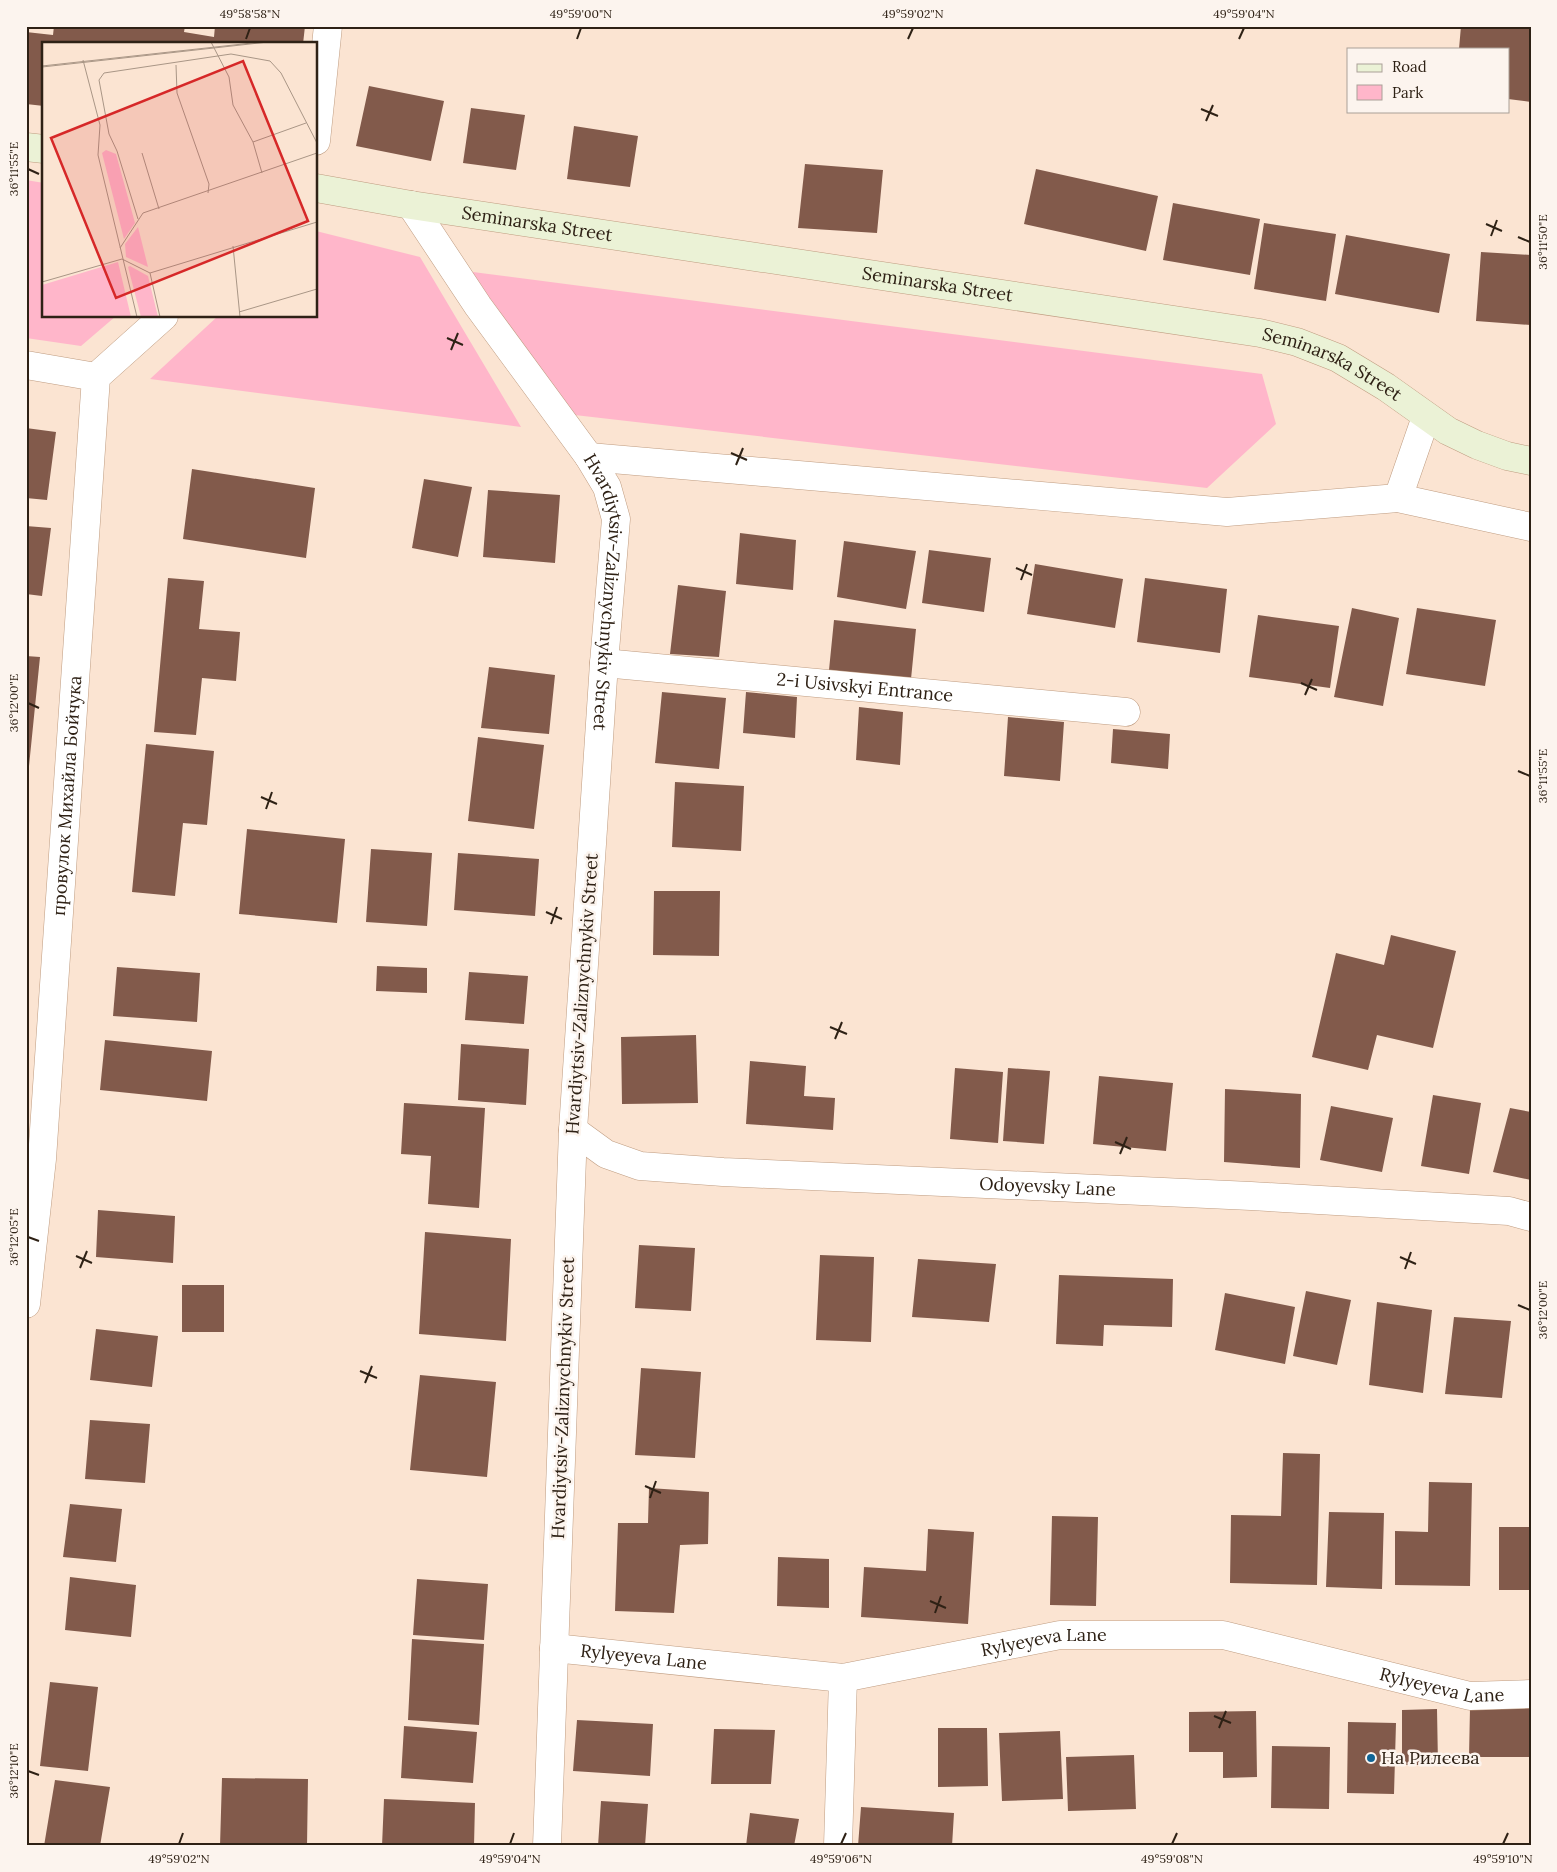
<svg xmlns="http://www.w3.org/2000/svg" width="1557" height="1872" font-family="Lora,serif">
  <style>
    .green { fill: #ffb6ca }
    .building { fill: #825a4b }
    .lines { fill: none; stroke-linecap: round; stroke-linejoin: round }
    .minor-casing { stroke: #bf9c80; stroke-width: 29 }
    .secondary-casing { stroke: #bf9c80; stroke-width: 29 }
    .minor { stroke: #fff; stroke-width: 28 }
    .secondary { stroke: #ebf2d6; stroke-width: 28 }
    .ticks { fill: none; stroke: #2e2115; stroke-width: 2 }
    .poi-dot { fill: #106596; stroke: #fcf4ee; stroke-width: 2 }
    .labels { text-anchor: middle; stroke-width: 5; stroke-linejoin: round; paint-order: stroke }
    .street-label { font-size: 18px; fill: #2e2115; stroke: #fcf4ee }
    .poi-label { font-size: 18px; fill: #2e2115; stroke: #fcf4ee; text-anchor: start }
    .inset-road { fill: none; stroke: #a99686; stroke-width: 1 }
    .view { fill: #d62828; fill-opacity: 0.15; stroke: #d62828; stroke-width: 2.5 }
    .inset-edge { fill: none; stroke: #2e2115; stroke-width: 2.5 }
    .neatline { fill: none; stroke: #2e2115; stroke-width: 2 }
    .ticks-label { font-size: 12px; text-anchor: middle; fill: #2e2115 }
  </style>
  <rect width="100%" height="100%" fill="#fbe4d2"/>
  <!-- green -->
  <path class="green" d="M 26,180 L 44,183 L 44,316 L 116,316 L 81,346 L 26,338 Z
    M 316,231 L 420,257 L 521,427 L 150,379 L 218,316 L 316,316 Z
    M 465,271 L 1262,374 L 1276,424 L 1207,488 L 566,414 Z"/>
  <!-- building -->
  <path class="building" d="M 54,26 L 185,26 L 184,32 L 214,37 L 215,26 L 305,26 L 303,44 L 44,44 L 44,106 L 26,104 L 26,32 L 53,35 Z
    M 1461,26 L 1531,26 L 1531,102 L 1508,99 L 1508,49 L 1459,49 Z
    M 369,86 L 444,101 L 431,161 L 356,146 Z
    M 471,108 L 525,115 L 516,170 L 463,163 Z
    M 574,126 L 638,136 L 630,187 L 567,179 Z
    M 805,164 L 883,170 L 877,233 L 798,228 Z
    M 1036,169 L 1158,196 L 1146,251 L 1024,224 Z
    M 1173,203 L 1260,219 L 1250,275 L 1163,260 Z
    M 1264,223 L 1336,234 L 1326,301 L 1254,289 Z
    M 1346,235 L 1450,254 L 1439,313 L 1335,294 Z
    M 1481,252 L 1531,255 L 1531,325 L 1476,321 Z
    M 26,428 L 56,432 L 47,500 L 26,498 Z
    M 192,469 L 315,488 L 306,558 L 183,539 Z
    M 424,479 L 472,487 L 458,557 L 412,548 Z
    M 488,490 L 560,495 L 555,563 L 483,557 Z
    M 26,526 L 51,528 L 42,596 L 26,594 Z
    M 740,533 L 796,540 L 793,590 L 736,584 Z
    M 844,541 L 916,551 L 906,609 L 837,597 Z
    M 929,550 L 991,558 L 984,612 L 922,603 Z
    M 1035,564 L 1123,579 L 1115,628 L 1027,614 Z
    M 168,578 L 204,581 L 199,629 L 240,632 L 236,681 L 202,678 L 196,735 L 154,732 Z
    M 1145,578 L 1227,589 L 1220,653 L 1137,642 Z
    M 678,585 L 726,591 L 719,657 L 670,654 Z
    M 1352,608 L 1399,618 L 1383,706 L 1334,697 Z
    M 1417,608 L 1496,620 L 1485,686 L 1406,674 Z
    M 1258,615 L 1339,626 L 1330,688 L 1249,677 Z
    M 834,620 L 916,629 L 911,679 L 829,670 Z
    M 26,656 L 40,657 L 28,776 L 26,776 Z
    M 489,667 L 555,675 L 549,734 L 481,728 Z
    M 662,692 L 726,698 L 719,769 L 655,763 Z
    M 746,692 L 797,697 L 795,738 L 743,733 Z
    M 859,707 L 903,712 L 900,765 L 856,760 Z
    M 1008,717 L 1064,722 L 1060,781 L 1004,776 Z
    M 1113,729 L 1170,734 L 1168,769 L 1111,763 Z
    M 478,737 L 544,745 L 534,829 L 468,821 Z
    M 146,744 L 214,751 L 207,825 L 183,823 L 175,896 L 132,892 Z
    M 675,782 L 744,786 L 741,851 L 672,847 Z
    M 247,829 L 345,839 L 337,923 L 239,914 Z
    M 371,849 L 432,853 L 427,926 L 366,922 Z
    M 458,853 L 539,859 L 535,916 L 454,910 Z
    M 654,891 L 720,891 L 719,956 L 653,955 Z
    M 1391,935 L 1456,951 L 1433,1048 L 1377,1035 L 1368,1070 L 1312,1057 L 1336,953 L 1384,965 Z
    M 377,966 L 427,968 L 427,993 L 376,991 Z
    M 117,967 L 200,973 L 197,1022 L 113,1016 Z
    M 469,972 L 528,976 L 524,1024 L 465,1020 Z
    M 696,1035 L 698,1103 L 622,1104 L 621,1037 Z
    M 105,1040 L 212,1051 L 207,1101 L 100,1090 Z
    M 461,1044 L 529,1049 L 526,1105 L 458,1100 Z
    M 750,1061 L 806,1066 L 804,1096 L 835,1098 L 833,1130 L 746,1124 Z
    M 955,1068 L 1003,1072 L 998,1143 L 950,1139 Z
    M 1008,1068 L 1050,1071 L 1044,1144 L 1003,1141 Z
    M 1099,1076 L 1173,1083 L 1166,1151 L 1093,1144 Z
    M 1225,1089 L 1301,1094 L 1300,1168 L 1224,1162 Z
    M 1433,1095 L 1481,1103 L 1469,1174 L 1421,1166 Z
    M 404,1103 L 485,1108 L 479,1208 L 428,1204 L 431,1156 L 401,1154 Z
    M 1331,1106 L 1393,1118 L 1382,1172 L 1320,1160 Z
    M 1510,1108 L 1531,1112 L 1531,1180 L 1493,1172 Z
    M 98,1210 L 175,1216 L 173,1263 L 96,1257 Z
    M 425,1232 L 511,1239 L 506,1341 L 419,1334 Z
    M 639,1245 L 695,1248 L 691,1311 L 635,1308 Z
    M 820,1255 L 874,1257 L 871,1342 L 816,1340 Z
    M 918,1259 L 996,1264 L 989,1322 L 912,1317 Z
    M 1059,1275 L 1173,1279 L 1172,1327 L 1104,1325 L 1103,1346 L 1056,1344 Z
    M 182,1285 L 224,1285 L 224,1332 L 182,1332 Z
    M 1306,1291 L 1351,1300 L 1337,1365 L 1293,1356 Z
    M 1225,1293 L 1295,1307 L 1285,1364 L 1215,1350 Z
    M 1377,1302 L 1432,1310 L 1423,1393 L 1369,1385 Z
    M 1454,1317 L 1511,1321 L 1502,1398 L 1445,1394 Z
    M 96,1329 L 158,1336 L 152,1387 L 90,1380 Z
    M 641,1368 L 701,1372 L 695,1458 L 635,1455 Z
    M 420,1375 L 496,1382 L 487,1477 L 410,1470 Z
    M 90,1420 L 150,1424 L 145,1483 L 85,1479 Z
    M 1283,1453 L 1320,1454 L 1317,1585 L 1230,1583 L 1231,1515 L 1281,1516 Z
    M 1429,1482 L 1472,1483 L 1470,1586 L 1395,1585 L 1395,1531 L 1428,1532 Z
    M 649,1488 L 709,1492 L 708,1544 L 680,1545 L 674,1613 L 615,1611 L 618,1523 L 648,1523 Z
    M 70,1504 L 122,1509 L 116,1562 L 63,1557 Z
    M 1329,1512 L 1384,1513 L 1382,1589 L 1326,1587 Z
    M 1052,1516 L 1098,1517 L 1096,1606 L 1050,1605 Z
    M 1499,1527 L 1531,1527 L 1531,1590 L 1499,1590 Z
    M 928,1529 L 974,1532 L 968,1624 L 861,1617 L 864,1567 L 926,1571 Z
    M 778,1557 L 829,1559 L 829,1608 L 777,1606 Z
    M 70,1577 L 136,1585 L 131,1637 L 65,1630 Z
    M 417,1579 L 488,1584 L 484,1640 L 413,1635 Z
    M 412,1639 L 484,1644 L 479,1725 L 408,1720 Z
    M 50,1682 L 98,1687 L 88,1771 L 40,1766 Z
    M 1470,1708 L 1531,1708 L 1531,1757 L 1469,1757 Z
    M 1437,1709 L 1438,1765 L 1402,1765 L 1402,1710 Z
    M 1256,1711 L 1257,1777 L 1223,1778 L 1223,1752 L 1189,1752 L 1189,1712 Z
    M 577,1720 L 653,1724 L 650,1776 L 573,1771 Z
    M 1348,1722 L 1396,1723 L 1394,1794 L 1347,1793 Z
    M 404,1726 L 477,1732 L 473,1783 L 401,1778 Z
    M 938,1728 L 987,1728 L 988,1786 L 938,1787 Z
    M 714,1729 L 775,1730 L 771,1784 L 711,1784 Z
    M 1060,1731 L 1063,1799 L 1002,1801 L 999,1733 Z
    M 1272,1746 L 1330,1747 L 1329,1809 L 1271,1808 Z
    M 1134,1755 L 1136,1809 L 1068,1811 L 1066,1757 Z
    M 222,1778 L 308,1779 L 307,1846 L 220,1846 Z
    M 55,1780 L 110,1787 L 100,1846 L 44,1846 Z
    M 384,1799 L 475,1803 L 474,1846 L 382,1846 Z
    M 601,1801 L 648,1804 L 645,1846 L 598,1846 Z
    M 861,1807 L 954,1813 L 952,1846 L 858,1846 Z
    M 750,1813 L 799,1819 L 794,1846 L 746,1846 Z"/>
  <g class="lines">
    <defs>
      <g id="minor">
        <path d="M 316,141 L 328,26"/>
        <path id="s1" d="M 411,205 L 478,306 L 589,457 L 607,487 L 616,519 L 604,663 L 573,1130 L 547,1846"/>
        <path d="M 26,365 L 96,377"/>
        <path d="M 589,457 L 1227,512 L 1398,498 L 1531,527"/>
        <path d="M 1398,498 L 1426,417"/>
        <path id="s2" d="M 604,663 L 1126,712"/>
        <path id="s3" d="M 573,1130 L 606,1154 L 640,1166 L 723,1172 L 1251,1196 L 1509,1211 L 1531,1217"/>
        <path id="s4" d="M 26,1304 L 42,1159 L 96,377 L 164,316"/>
        <path id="s5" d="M 554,1648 L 843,1678 L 1060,1635 L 1223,1635 L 1470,1696 L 1531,1694"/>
        <path d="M 838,1846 L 843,1678"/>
      </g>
      <g id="secondary">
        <path d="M 26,147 L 44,149"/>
        <path id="s6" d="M 316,188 L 411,205 L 1260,333 L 1297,342 L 1338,358 L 1386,387 L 1448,431 L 1477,445 L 1507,456 L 1531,461"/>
      </g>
    </defs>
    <!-- minor casing -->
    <use href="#minor" class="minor-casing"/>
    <!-- secondary casing -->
    <use href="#secondary" class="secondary-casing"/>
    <!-- minor -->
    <use href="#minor" class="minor"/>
    <!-- secondary -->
    <use href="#secondary" class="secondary"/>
  </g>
  <!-- ticks -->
  <path class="ticks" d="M 246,39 L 250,28M 577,39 L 581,28M 908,39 L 913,28M 1239,39 L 1244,28M 1201,109 L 1218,116M 1206,121 L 1213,105M 28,169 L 39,174M 1486,224 L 1502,231M 1491,236 L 1497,220M 1518,237 L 1530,242M 447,338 L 463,345M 451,350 L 458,333M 731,453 L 747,460M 736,465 L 743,448M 1016,568 L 1032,575M 1021,580 L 1027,564M 1301,683 L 1317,690M 1305,695 L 1312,679M 28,703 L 39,708M 1518,771 L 1530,776M 261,797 L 277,804M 266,809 L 272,792M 546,912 L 562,919M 551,924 L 557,907M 830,1027 L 847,1034M 835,1039 L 842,1022M 1115,1142 L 1131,1149M 1120,1154 L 1127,1137M 28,1237 L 39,1241M 76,1256 L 92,1263M 1400,1257 L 1416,1264M 80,1268 L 87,1251M 1405,1269 L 1411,1252M 1518,1305 L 1530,1310M 360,1371 L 377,1378M 365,1383 L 372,1366M 645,1486 L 661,1493M 650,1498 L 656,1481M 930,1601 L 946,1608M 935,1613 L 941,1596M 1214,1716 L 1231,1723M 1219,1728 L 1226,1711M 28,1771 L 39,1775M 179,1844 L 183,1833M 510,1844 L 514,1833M 841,1844 L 846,1833M 1172,1844 L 1177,1833M 1503,1844 L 1508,1833"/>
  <!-- markers -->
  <circle class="poi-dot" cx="1371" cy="1758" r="5"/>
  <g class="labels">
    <!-- street labels -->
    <g class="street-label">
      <text dy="6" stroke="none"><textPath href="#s6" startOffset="224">Seminarska Street</textPath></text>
      <text dy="6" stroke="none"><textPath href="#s6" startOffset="629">Seminarska Street</textPath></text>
      <text dy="6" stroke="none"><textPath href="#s6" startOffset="1034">Seminarska Street</textPath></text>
      <text dy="6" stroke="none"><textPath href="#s1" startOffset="448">Hvardiytsiv-Zaliznychnykiv Street</textPath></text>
      <text dy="6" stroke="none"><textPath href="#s2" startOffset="262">2-i Usivskyi Entrance</textPath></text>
      <text dy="6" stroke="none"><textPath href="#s4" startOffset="510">провулок Михайла Бойчука</textPath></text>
      <text transform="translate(582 994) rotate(-86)" y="6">Hvardiytsiv-Zaliznychnykiv Street</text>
      <text dy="6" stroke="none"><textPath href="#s3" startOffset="485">Odoyevsky Lane</textPath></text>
      <text transform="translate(563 1398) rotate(-88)" y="6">Hvardiytsiv-Zaliznychnykiv Street</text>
      <text dy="6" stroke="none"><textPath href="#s5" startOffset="495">Rylyeyeva Lane</textPath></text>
      <text dy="6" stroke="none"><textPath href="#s5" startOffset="90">Rylyeyeva Lane</textPath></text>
      <text dy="6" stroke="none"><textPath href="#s5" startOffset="900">Rylyeyeva Lane</textPath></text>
    </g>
    <!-- poi labels -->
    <g class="poi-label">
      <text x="1381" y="1764">На Рилєєва</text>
    </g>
  </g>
  <!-- overview -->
  <g transform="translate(42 42)">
    <rect width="275" height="275" fill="#fbe4d2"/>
    <path d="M 64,108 L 74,112 L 93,181 L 82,197 L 60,111 ZM 96,185 L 106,225 L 84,215 L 83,202 ZM 76,220 L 89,275 L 0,275 L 0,243 ZM 88,224 L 106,234 L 116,275 L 99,275 L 86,225 Z" fill="#ffb6ca"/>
    <path class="inset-road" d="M 169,0 L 187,35 L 191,63 L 211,100 L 220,131M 41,18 L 58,83 L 56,113 L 95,275M 134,23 L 135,51 L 167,142 L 166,151M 0,24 L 219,0M 0,25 L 226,0M 211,100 L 264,81M 100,111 L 117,167M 96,177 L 75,109 L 67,92 L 57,38 L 62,31 L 189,12 L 228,19 L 239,31 L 275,101M 191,204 L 198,275M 78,206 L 101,171 L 275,111M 108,231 L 118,275M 0,240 L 80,217 L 108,231 L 275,180M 197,270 L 275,247"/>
    <path class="view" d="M 201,19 L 266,179 L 74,256 L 9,96 Z"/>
    <rect width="275" height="275" class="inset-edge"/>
  </g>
  <!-- border -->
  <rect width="1557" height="1872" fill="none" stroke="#fcf4ee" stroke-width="55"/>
  <!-- legend -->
  <rect x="1347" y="48" width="162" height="65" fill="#fcf4ee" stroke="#aaa097"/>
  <rect x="1357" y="64" width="25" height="8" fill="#ebf2d6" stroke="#aaa097"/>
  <text x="1392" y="72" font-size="15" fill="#2e2115">Road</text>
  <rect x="1357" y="85" width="25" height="15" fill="#ffb6ca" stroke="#aaa097"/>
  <text x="1392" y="98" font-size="15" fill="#2e2115">Park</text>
  <rect x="28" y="28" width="1502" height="1816" class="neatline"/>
  <g class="ticks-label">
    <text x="250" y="18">49°58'58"N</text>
    <text x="581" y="18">49°59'00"N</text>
    <text x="913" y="18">49°59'02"N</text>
    <text x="1244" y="18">49°59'04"N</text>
    <text transform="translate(14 169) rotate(-90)" y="4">36°11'55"E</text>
    <text transform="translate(1543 242) rotate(-90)" y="4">36°11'50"E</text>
    <text transform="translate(14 703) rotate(-90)" y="4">36°12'00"E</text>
    <text transform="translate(1543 776) rotate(-90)" y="4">36°11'55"E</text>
    <text transform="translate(14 1237) rotate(-90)" y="4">36°12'05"E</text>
    <text transform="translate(1543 1310) rotate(-90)" y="4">36°12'00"E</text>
    <text transform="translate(14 1771) rotate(-90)" y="4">36°12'10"E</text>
    <text x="179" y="1863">49°59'02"N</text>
    <text x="510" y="1863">49°59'04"N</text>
    <text x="841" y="1863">49°59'06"N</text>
    <text x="1172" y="1863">49°59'08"N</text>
    <text x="1503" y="1863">49°59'10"N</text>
  </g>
</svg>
